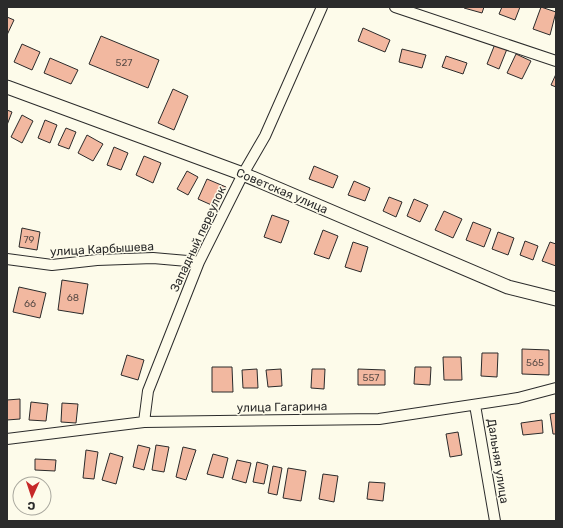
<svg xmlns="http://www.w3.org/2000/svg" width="563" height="528" font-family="Rubik,sans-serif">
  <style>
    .building { fill: #f2b8a0; stroke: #2b2b2b }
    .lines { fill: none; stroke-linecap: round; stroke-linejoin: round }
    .minor-casing { stroke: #2b2b2b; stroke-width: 12 }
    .tertiary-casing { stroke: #2b2b2b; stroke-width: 15 }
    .minor { stroke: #fdfbea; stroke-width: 10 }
    .tertiary { stroke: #fdfbea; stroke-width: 13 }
    .labels { text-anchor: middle; stroke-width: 3; stroke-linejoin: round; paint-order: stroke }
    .number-label { font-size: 10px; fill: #5d4e48 }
    .street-label { font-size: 12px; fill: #2b2b2b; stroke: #fdfbea }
  </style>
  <rect width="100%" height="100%" fill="#fdfbea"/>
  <!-- building -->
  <path class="building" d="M 465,7 L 484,7 L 482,13 L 464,8 Z
    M 502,7 L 520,7 L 515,20 L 499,14 Z
    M 541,7 L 556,12 L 550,35 L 533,29 Z
    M 7,17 L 14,20 L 7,35 Z
    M 363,28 L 390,40 L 385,52 L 358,41 Z
    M 101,36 L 159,60 L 148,88 L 89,64 Z
    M 22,44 L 40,52 L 32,70 L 14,62 Z
    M 495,44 L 507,49 L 499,69 L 487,64 Z
    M 402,49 L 426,55 L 422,68 L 399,62 Z
    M 516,54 L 531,61 L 522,79 L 507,73 Z
    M 446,56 L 467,63 L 463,74 L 442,67 Z
    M 50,58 L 78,70 L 71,84 L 44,73 Z
    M 556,74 L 556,87 L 551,85 Z
    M 173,89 L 188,96 L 174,130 L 158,123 Z
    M 7,110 L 12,112 L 7,125 Z
    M 22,115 L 33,121 L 22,143 L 11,137 Z
    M 45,120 L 57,125 L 50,143 L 38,138 Z
    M 66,128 L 76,132 L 69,149 L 58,145 Z
    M 87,135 L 103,144 L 93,161 L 78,153 Z
    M 114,147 L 128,153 L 121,170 L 107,165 Z
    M 144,156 L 161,163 L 153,183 L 136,175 Z
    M 314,166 L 338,176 L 333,188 L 309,179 Z
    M 187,171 L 198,177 L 188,195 L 177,189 Z
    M 207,179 L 226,187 L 216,207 L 198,199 Z
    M 354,181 L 370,188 L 365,201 L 348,195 Z
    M 389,197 L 402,202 L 396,217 L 383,211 Z
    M 414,199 L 428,205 L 420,222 L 407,216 Z
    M 444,211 L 462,219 L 453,238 L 435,230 Z
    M 272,215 L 289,221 L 281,243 L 264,237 Z
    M 473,222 L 491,229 L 484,247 L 466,240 Z
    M 22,228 L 40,232 L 37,250 L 19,247 Z
    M 323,230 L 338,236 L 329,259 L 314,254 Z
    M 498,232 L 514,238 L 508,255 L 492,249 Z
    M 525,241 L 538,246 L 533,260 L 520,255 Z
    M 353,242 L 368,247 L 361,272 L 345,267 Z
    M 550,242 L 556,244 L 556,266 L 542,261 Z
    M 62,280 L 88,284 L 83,314 L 58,310 Z
    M 19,287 L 46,293 L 40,318 L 13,312 Z
    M 522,349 L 549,350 L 549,375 L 522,374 Z
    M 482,353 L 498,353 L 497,377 L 481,376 Z
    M 127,355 L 144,360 L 138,380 L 121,375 Z
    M 443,357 L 461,357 L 462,380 L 444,380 Z
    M 212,367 L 232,367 L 233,392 L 212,392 Z
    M 415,367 L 431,367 L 430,385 L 414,384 Z
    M 257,369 L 258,388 L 243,388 L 242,370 Z
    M 281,369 L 282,386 L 268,387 L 266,370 Z
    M 312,369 L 325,369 L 324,389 L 311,388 Z
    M 358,369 L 385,370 L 385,385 L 358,385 Z
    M 20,399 L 20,419 L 7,420 L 7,400 Z
    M 31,402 L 48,404 L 46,421 L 29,420 Z
    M 62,403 L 78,404 L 76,423 L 61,422 Z
    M 556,413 L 556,434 L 553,434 L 550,414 Z
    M 542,420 L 543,433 L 523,435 L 521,423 Z
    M 458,432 L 462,455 L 450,457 L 446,434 Z
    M 138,445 L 150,448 L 144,470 L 133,467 Z
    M 156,445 L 169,447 L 164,472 L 152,470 Z
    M 183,447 L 196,450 L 186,480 L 176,477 Z
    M 86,450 L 98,452 L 94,479 L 83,478 Z
    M 110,453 L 123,457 L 116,484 L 102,480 Z
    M 213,454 L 228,458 L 223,478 L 207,474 Z
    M 35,459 L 56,460 L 55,471 L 35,470 Z
    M 237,460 L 251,463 L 246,483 L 232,479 Z
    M 257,462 L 268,465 L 264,484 L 253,482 Z
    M 273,466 L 282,468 L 277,495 L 268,493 Z
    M 288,468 L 306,471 L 301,501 L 283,498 Z
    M 323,474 L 338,476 L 334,502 L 319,499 Z
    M 369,482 L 385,483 L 383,501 L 367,499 Z"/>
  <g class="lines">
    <defs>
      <path id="minor" d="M 395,7 L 556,61
        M 7,259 L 52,265 L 97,260 L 153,258 L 199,262
        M 475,405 L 495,521
        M 144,422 L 148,391 L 199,262 L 243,174 L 265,136 L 322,7
        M 7,439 L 144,422 L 379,419 L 518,398 L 556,388"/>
      <path id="tertiary" d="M 7,87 L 243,174 L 508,287 L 556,299"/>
    </defs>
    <!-- minor casing -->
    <use href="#minor" class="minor-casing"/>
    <!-- tertiary casing -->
    <use href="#tertiary" class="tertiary-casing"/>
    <!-- minor -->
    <use href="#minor" class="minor"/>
    <!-- tertiary -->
    <use href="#tertiary" class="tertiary"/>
  </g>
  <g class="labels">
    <!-- number labels -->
    <g class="number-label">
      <text x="124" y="66">527</text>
      <text x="29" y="243">79</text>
      <text x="73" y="301">68</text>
      <text x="30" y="307">66</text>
      <text x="535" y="366">565</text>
      <text x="371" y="381">557</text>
    </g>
    <!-- street labels -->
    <g class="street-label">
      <text transform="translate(282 191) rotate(23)" y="4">Советская улица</text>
      <text transform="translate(198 239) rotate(-65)" y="4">Западный переулок</text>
      <text transform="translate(102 249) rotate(-3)" y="4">улица Карбышева</text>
      <text transform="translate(282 407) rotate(-1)" y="4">улица Гагарина</text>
      <text transform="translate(498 461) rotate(81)" y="4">Дальняя улица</text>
    </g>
  </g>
  <!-- border -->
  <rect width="563" height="528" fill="none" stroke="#2b2b2b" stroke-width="16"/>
  <!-- north arrow -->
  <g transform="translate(32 496) rotate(183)"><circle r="19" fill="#fdfbea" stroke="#a9a89e"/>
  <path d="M0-3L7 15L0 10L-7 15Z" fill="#c62828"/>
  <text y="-6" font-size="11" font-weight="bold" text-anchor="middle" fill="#2b2b2b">С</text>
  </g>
</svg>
